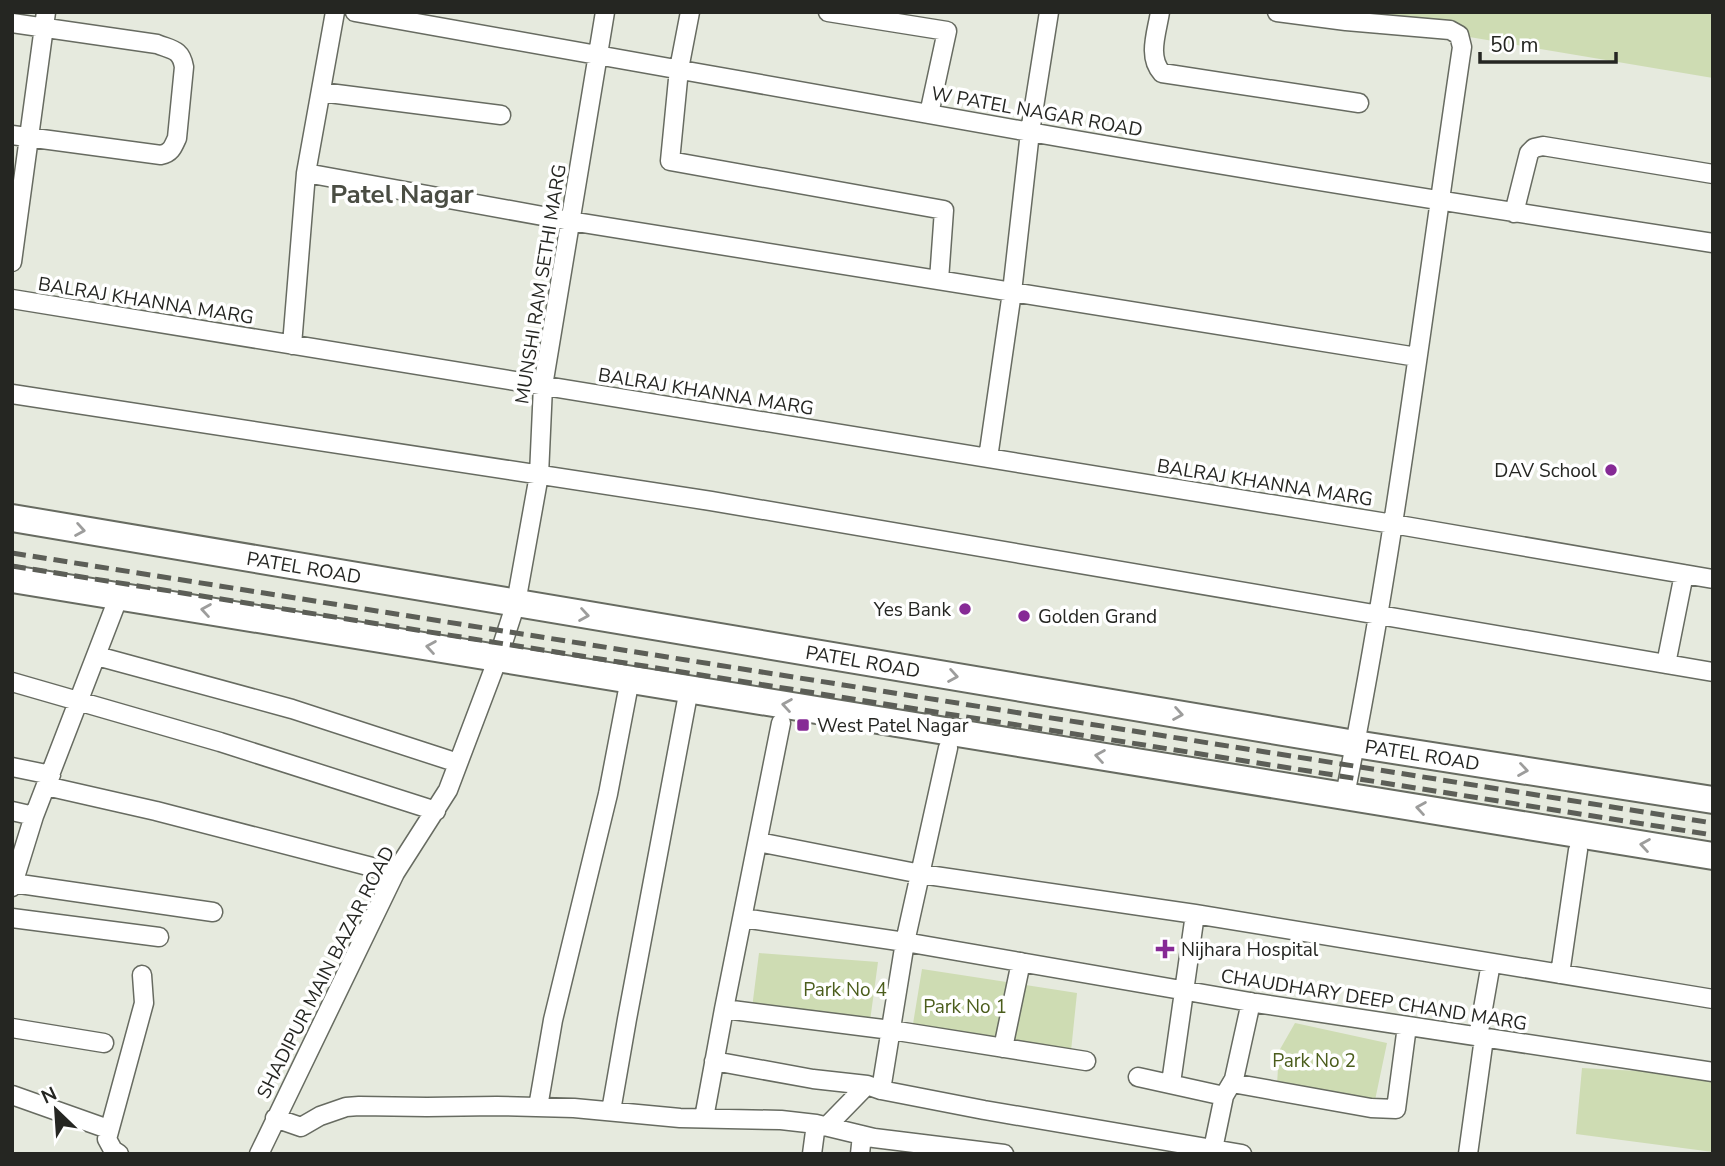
<svg xmlns="http://www.w3.org/2000/svg" width="1725" height="1166" font-family="'Nunito Sans',sans-serif">
  <style>
    .green { fill: #cedcb3 }
    .lines { fill: none; stroke-linecap: round; stroke-linejoin: round }
    .street-casing { stroke: #676b61; stroke-width: 21 }
    .secondary-casing { stroke: #676b61; stroke-width: 30 }
    .street { stroke: #fff; stroke-width: 18 }
    .secondary { stroke: #fff; stroke-width: 26 }
    .rail { stroke: #5c5e57; stroke-width: 5; stroke-dasharray: 14 7; stroke-linecap: butt }
    .oneway { stroke: #9d9d9c }
    .poi-dot { fill: #862a95; stroke: #fff; stroke-width: 2.5 }
    .labels { text-anchor: middle; stroke-width: 7; stroke-linejoin: round; paint-order: stroke }
    .street-label { font-size: 19px; fill: #252622; stroke: #fff }
    .poi-label { font-size: 19px; fill: #252622; stroke: #fff; text-anchor: start }
    .park-label { font-size: 19px; fill: #4b5d1c; stroke: #fff }
    .district-label { font-size: 26px; font-weight: bold; fill: #4a4d43; stroke: #fff }
  </style>
  <rect width="100%" height="100%" fill="#e6eade"/>
  <!-- green -->
  <path class="green" d="M 1320,12 L 1713,12 L 1713,78 Z
    M 759,953 L 878,962 L 870,1021 L 752,1008 Z
    M 922,969 L 1077,993 L 1071,1051 L 912,1030 Z
    M 1295,1023 L 1387,1043 L 1374,1105 L 1277,1085 L 1279,1051 Z
    M 1582,1068 L 1657,1072 L 1713,1079 L 1713,1152 L 1576,1134 Z"/>
  <g class="lines">
    <defs>
      <path id="street" d="M 355,12 C 580,51 805,93 1030,132 C 1257,172 1485,208 1713,243
        M 690,12 L 679,69 L 670,161 L 944,210 L 939,280
        M 828,12 L 947,31 L 929,114
        M 1160,12 C 1157,32 1147,57 1162,73 L 1359,103
        M 1277,12 L 1346,21 L 1450,30 L 1459,35 L 1462,47 C 1425,296 1395,548 1345,795
        M 12,23 L 157,44 C 172,50 181,49 184,67 L 177,138 C 173,147 171,153 161,155 L 12,135
        M 321,92 L 501,115
        M 306,173 L 570,221 L 1417,357
        M 1514,213 L 1529,153 L 1534,148 L 1543,146 L 1713,174
        M 12,262 L 46,12
        M 12,299 L 1393,524 L 1713,579
        M 292,345 L 306,173 L 335,12
        M 12,394 L 711,501 L 1713,672
        M 988,458 L 1012,292 L 1030,132 L 1049,12
        M 97,656 L 292,709 L 458,763
        M 1666,664 L 1684,574
        M 12,682 L 220,742 L 436,811
        M 781,723 L 724,1009 L 891,1030 L 1086,1061
        M 12,767 L 51,775
        M 46,786 L 156,811 L 395,873
        M 12,811 L 34,816
        M 758,842 L 921,874 L 1195,914 L 1713,999
        M 13,883 L 213,912
        M 12,887 L 34,816 L 119,596
        M 12,918 L 159,937
        M 743,918 L 905,942 L 1256,1003 L 1713,1072
        M 1560,974 L 1578,850
        M 12,1028 L 104,1043
        M 1478,1037 L 1491,963
        M 1003,1048 L 1021,962
        M 714,1061 L 813,1079 L 867,1085 L 881,1090 L 984,1110 L 1242,1154
        M 1138,1077 L 1224,1096
        M 1171,1083 L 1195,914
        M 1232,1083 L 1371,1108 L 1396,1109 L 1407,1026
        M 881,1090 L 905,942 L 948,748
        M 12,1095 L 108,1129
        M 538,1107 L 553,1020 L 608,794 L 630,679
        M 611,1111 L 627,1019 L 689,689
        M 275,1118 L 301,1127 L 320,1116 L 346,1107 L 359,1106 L 427,1107 L 497,1106 L 574,1108 L 680,1118 L 781,1120 L 816,1124
        M 704,1118 L 724,1009
        M 827,1126 L 867,1085
        M 1213,1149 L 1224,1096 L 1234,1079 L 1251,1002
        M 119,1154 L 113,1150 L 107,1139 L 144,1003 L 142,975
        M 259,1154 L 395,873 L 448,790 L 498,658 L 516,603 L 539,475 L 543,386 L 605,12
        M 812,1154 L 816,1124 L 874,1138 L 1004,1154
        M 860,1154 L 862,1135
        M 1468,1154 L 1484,1038"/>
      <g id="secondary">
        <path id="s1" d="M 12,518 L 1355,744 L 1713,800"/>
        <path d="M 12,579 L 1713,856"/>
      </g>
    </defs>
    <!-- street casing -->
    <use href="#street" class="street-casing"/>
    <!-- secondary casing -->
    <use href="#secondary" class="secondary-casing"/>
    <!-- street -->
    <use href="#street" class="street"/>
    <!-- secondary -->
    <use href="#secondary" class="secondary"/>
    <!-- rail -->
    <path class="rail" d="M 12,553 L 1713,823
      M 12,566 L 1713,835"/>
  </g>
  <!-- one-way arrows -->
  <defs><path id="oneway-chevron" d="M-2-3.5L2.5 0L-2 3.5" fill="none" stroke-width="1.6" stroke-linecap="round" stroke-linejoin="round" transform="scale(1.75)"/></defs>
  <g class="oneway">
    <use href="#oneway-chevron" transform="translate(80 530) rotate(10)"/>
    <use href="#oneway-chevron" transform="translate(206 610) rotate(-171)"/>
    <use href="#oneway-chevron" transform="translate(584 615) rotate(9)"/>
    <use href="#oneway-chevron" transform="translate(431 647) rotate(-171)"/>
    <use href="#oneway-chevron" transform="translate(953 676) rotate(10)"/>
    <use href="#oneway-chevron" transform="translate(787 705) rotate(-171)"/>
    <use href="#oneway-chevron" transform="translate(1178 714) rotate(10)"/>
    <use href="#oneway-chevron" transform="translate(1100 756) rotate(-171)"/>
    <use href="#oneway-chevron" transform="translate(1523 770) rotate(9)"/>
    <use href="#oneway-chevron" transform="translate(1421 808) rotate(-171)"/>
    <use href="#oneway-chevron" transform="translate(1645 845) rotate(-171)"/>
  </g>
  <!-- markers -->
  <g class="poi-dot">
    <circle cx="1611" cy="470" r="7"/>
    <circle cx="965" cy="609" r="7"/>
    <circle cx="1024" cy="616" r="7"/>
    <rect x="796" y="718" width="14" height="14" rx="3.5"/>
    <path d="M1161.5 938.5h7v7h7v7h-7v7h-7v-7h-7v-7h7z"/>
  </g>
  <g class="labels">
    <!-- street labels -->
    <g class="street-label">
      <text transform="translate(1037 111) rotate(10)" y="7">W PATEL NAGAR ROAD</text>
      <text transform="translate(540 284) rotate(-81)" y="7">MUNSHI RAM SETHI MARG</text>
      <text transform="translate(146 300) rotate(9)" y="7">BALRAJ KHANNA MARG</text>
      <text transform="translate(706 391) rotate(9)" y="7">BALRAJ KHANNA MARG</text>
      <text transform="translate(1265 482) rotate(9)" y="7">BALRAJ KHANNA MARG</text>
      <text dy="7" stroke="none"><textPath href="#s1" startOffset="296">PATEL ROAD</textPath></text>
      <text dy="7" stroke="none"><textPath href="#s1" startOffset="863">PATEL ROAD</textPath></text>
      <text dy="7" stroke="none"><textPath href="#s1" startOffset="1430">PATEL ROAD</textPath></text>
      <text transform="translate(325 972) rotate(-63)" y="7">SHADIPUR MAIN BAZAR ROAD</text>
      <text transform="translate(1374 999) rotate(9)" y="7">CHAUDHARY DEEP CHAND MARG</text>
    </g>
    <!-- poi labels -->
    <g class="poi-label">
      <text x="1597" y="477" text-anchor="end">DAV School</text>
      <text x="951" y="616" text-anchor="end">Yes Bank</text>
      <text x="1038" y="623">Golden Grand</text>
      <text x="817" y="732">West Patel Nagar</text>
      <text x="1181" y="956">Nijhara Hospital</text>
    </g>
    <!-- park labels -->
    <g class="park-label">
      <text x="845" y="996">Park No 4</text>
      <text x="965" y="1013">Park No 1</text>
      <text x="1314" y="1067">Park No 2</text>
    </g>
    <!-- district labels -->
    <g class="district-label">
      <text x="402" y="203">Patel Nagar</text>
    </g>
  </g>
  <!-- border -->
  <rect width="1725" height="1166" fill="none" stroke="#252622" stroke-width="28"/>
  <!-- north arrow -->
  <g transform="translate(56 1110) rotate(335)" stroke="#ffffff" stroke-width="5" paint-order="stroke">
  <path d="M0-5L12 26L0 18L-12 26Z" fill="#252622"/>
  <text y="-10" font-size="19" font-weight="bold" text-anchor="middle" fill="#252622">N</text>
  </g>
  <!-- scale -->
  <path d="M1480 52v10h136v-10" fill="none" stroke="#252622" stroke-width="3.5"/>
  <text x="1490" y="52" font-size="21" fill="#252622" stroke="#ffffff" stroke-width="5" paint-order="stroke">50 m</text>
</svg>
